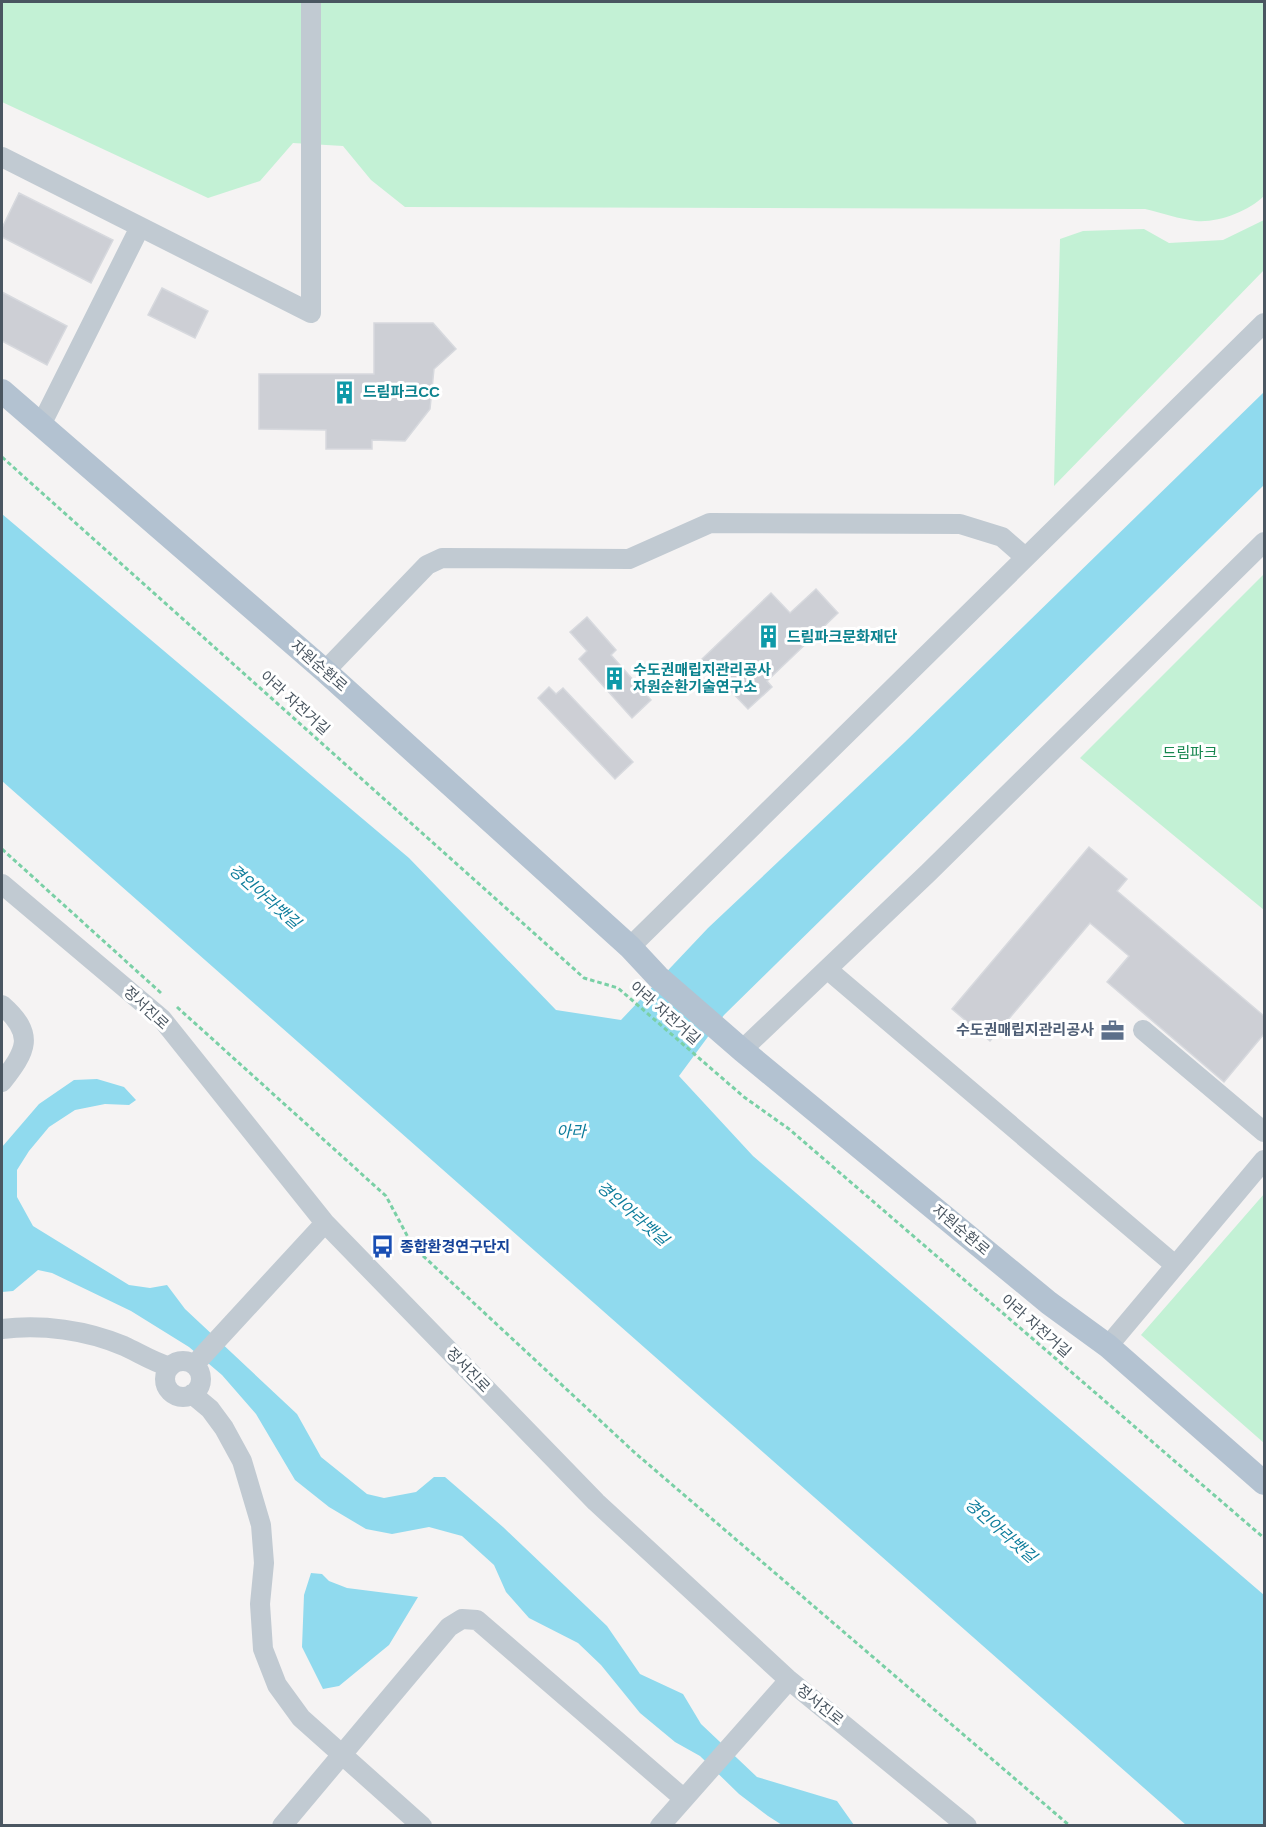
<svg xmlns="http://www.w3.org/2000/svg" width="1266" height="1827" font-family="Arial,'Noto Sans KR',sans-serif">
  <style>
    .green { fill: #c3f1d5 }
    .water { fill: #90daee }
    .building { fill: #cdcfd5; stroke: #d7d9de; stroke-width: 1.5 }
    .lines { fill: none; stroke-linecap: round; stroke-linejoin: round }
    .path { stroke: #7ad0a6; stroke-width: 3; stroke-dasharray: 4.5 3; stroke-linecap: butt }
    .minor { stroke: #c1cad2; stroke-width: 20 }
    .major { stroke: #b3c2d1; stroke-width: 24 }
    .labels { text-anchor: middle; stroke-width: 6; stroke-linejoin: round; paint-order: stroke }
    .culture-label { font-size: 15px; font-weight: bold; fill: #0d838f; stroke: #fff; text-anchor: start }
    .street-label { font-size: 15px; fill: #4a5661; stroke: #fff }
    .park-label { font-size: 15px; fill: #17864f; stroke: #fff }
    .service-label { font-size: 15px; font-weight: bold; fill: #4e5e75; stroke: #fff; text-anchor: end }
    .transit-label { font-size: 15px; font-weight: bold; fill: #164399; stroke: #fff; text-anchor: start }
    .water-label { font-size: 16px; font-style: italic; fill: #0c7c9b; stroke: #fff }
  </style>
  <rect width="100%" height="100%" fill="#f5f3f3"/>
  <!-- green -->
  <path class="green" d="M 2,2 L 1264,2 L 1264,196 C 1249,211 1218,223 1196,221 C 1179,219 1162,213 1145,209 L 405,207 L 371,180 L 343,146 L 293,143 L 260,181 L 208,198 L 2,102 Z
    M 1264,220 L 1264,270 L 1054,486 L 1060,239 L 1083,231 L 1144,229 L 1169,243 L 1223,240 Z
    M 1264,574 L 1264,910 L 1080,758 Z
    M 1264,1194 L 1264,1443 L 1141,1335 Z"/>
  <!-- water -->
  <path class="water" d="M 1264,392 L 1264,485 L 724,1015 L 679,1076 L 753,1156 L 1264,1595 L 1264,1825 L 1186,1825 L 2,781 L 2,514 L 409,858 L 556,1010 L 621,1020 L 708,928 L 905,742 Z
    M 97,1079 L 124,1087 L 136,1100 L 129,1105 L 105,1104 L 75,1110 L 49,1127 L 29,1151 L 17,1170 L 17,1197 L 33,1226 L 129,1285 L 150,1288 L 167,1285 L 185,1309 L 297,1414 L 321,1457 L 367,1494 L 384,1498 L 416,1492 L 434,1477 L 445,1477 L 503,1527 L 607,1626 L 640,1674 L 683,1694 L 701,1724 L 757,1777 L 837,1801 L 854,1825 L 782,1825 L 768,1816 L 739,1794 L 700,1756 L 675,1742 L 640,1713 L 601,1665 L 578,1643 L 529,1618 L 506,1592 L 494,1565 L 462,1536 L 429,1527 L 392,1534 L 366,1529 L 329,1507 L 295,1480 L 256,1414 L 222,1375 L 189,1347 L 131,1311 L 52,1273 L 38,1270 L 13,1291 L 2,1292 L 2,1147 L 39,1104 L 74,1080 Z
    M 311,1573 L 322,1574 L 329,1581 L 347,1588 L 418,1597 L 389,1645 L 339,1686 L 323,1689 L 302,1647 L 304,1595 Z"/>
  <!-- building -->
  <path class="building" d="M 19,193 L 113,240 L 91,283 L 2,237 L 2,228 Z
    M 162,288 L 208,311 L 195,338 L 148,315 Z
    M 2,292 L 67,326 L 47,365 L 2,341 Z
    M 374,323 L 433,323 L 456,349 L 434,369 L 430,409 L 405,441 L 372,440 L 372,449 L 326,449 L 326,430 L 259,429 L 259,374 L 374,374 Z
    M 816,589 L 838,613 L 767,681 L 772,687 L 748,709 L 701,660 L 771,593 L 790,613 Z
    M 587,617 L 616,650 L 611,655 L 651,700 L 632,718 L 579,659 L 587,651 L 570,632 Z
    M 549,687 L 556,694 L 563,688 L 633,762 L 615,779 L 538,698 Z
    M 1089,847 L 1127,879 L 1117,891 L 1264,1016 L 1264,1034 L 1224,1082 L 1107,982 L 1129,956 L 1090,923 L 990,1041 L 952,1009 Z"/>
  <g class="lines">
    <!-- path -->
    <path class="path" d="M 2,457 L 584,978 L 618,988 L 744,1097 L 789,1129 L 1264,1538
      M 2,849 L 161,993
      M 177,1007 L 386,1196 L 410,1241 L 420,1253 L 634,1452 L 1070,1826"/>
    <!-- minor -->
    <path class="minor" d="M 2,157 L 311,313 L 311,2
      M 41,425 L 140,227
      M 325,671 L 427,565 L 442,558 L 629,559 L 710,523 L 960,524 L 1002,537 L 1025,557
      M 2,884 L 162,1019 L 325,1223 L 596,1502 L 789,1680 L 967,1826
      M 630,947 L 1264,323
      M 827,969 L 1175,1265
      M 2,1005 C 36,1035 26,1051 2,1082
      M 1143,1030 L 1264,1132
      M 742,1050 L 928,873 L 1264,542
      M 2,1329 C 42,1324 86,1330 124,1346 C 139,1353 153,1362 170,1367
      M 1108,1346 L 1264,1160
      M165 1379a18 18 0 1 1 36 0a18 18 0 1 1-36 0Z
      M 195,1364 L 325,1223
      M 192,1394 L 210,1409 L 224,1428 L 242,1461 L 261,1525 L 264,1563 L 260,1604 L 263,1649 L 277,1685 L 301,1718 L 422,1826
      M 282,1826 L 449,1627 L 462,1619 L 477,1620 L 683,1798
      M 660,1826 L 789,1680"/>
    <!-- major -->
    <path class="major" d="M 2,391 L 325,671 L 630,947 L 658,977 L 742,1050 L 1049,1303 L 1108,1346 L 1264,1483"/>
  </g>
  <!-- icons -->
  <defs>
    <symbol id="building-bare" viewBox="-9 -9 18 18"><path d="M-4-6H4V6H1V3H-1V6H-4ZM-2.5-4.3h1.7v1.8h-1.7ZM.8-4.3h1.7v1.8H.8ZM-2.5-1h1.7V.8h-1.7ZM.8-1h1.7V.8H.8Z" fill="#0f9aa8" stroke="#fff" stroke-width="2.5" paint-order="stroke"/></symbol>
    <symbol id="office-bare" viewBox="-9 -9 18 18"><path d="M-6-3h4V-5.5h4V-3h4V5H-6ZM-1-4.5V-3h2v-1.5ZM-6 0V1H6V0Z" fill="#5c6f8a" stroke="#fff" stroke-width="2.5" paint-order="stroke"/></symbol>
    <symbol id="bus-bare" viewBox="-9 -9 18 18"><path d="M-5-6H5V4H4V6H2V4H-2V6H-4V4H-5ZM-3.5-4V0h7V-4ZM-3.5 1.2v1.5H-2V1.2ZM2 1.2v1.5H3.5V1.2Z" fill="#1a4fb4" stroke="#fff" stroke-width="2.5" paint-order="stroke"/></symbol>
  </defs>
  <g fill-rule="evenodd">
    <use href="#building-bare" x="328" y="376" width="33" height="33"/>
    <use href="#building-bare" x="752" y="620" width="33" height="33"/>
    <use href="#building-bare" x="598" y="662" width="33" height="33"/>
    <use href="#office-bare" x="1096" y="1014" width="33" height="33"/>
    <use href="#bus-bare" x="366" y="1230" width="33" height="33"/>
  </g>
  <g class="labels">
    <!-- culture labels -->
    <g class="culture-label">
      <text x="363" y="397">드림파크CC</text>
      <text x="787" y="642">드림파크문화재단</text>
      <text x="633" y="675">수도권매립지관리공사<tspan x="633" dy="17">자원순환기술연구소</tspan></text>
    </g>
    <!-- street labels -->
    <g class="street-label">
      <text transform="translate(319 666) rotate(41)" y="5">자원순환로</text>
      <text transform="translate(295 703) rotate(42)" y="5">아라 자전거길</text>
      <text transform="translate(146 1008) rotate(43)" y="5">정서진로</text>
      <text transform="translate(665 1013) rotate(41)" y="5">아라 자전거길</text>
      <text transform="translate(961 1230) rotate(40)" y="5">자원순환로</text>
      <text transform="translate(1036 1326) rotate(41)" y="5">아라 자전거길</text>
      <text transform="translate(468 1370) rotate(46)" y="5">정서진로</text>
      <text transform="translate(820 1705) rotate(39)" y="5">정서진로</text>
    </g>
    <!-- park labels -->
    <g class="park-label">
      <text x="1190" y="758">드림파크</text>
    </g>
    <!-- service labels -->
    <g class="service-label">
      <text x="1094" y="1035">수도권매립지관리공사</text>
    </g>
    <!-- transit labels -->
    <g class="transit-label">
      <text x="400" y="1252">종합환경연구단지</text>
    </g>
    <!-- water labels -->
    <g class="water-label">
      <text transform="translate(265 896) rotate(41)" y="6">경인아라뱃길</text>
      <text x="571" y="1137">아라</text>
      <text transform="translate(633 1213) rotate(41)" y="6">경인아라뱃길</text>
      <text transform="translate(1001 1530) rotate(41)" y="6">경인아라뱃길</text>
    </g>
  </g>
  <!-- border -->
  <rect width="1266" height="1827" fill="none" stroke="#4a5661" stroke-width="6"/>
</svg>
